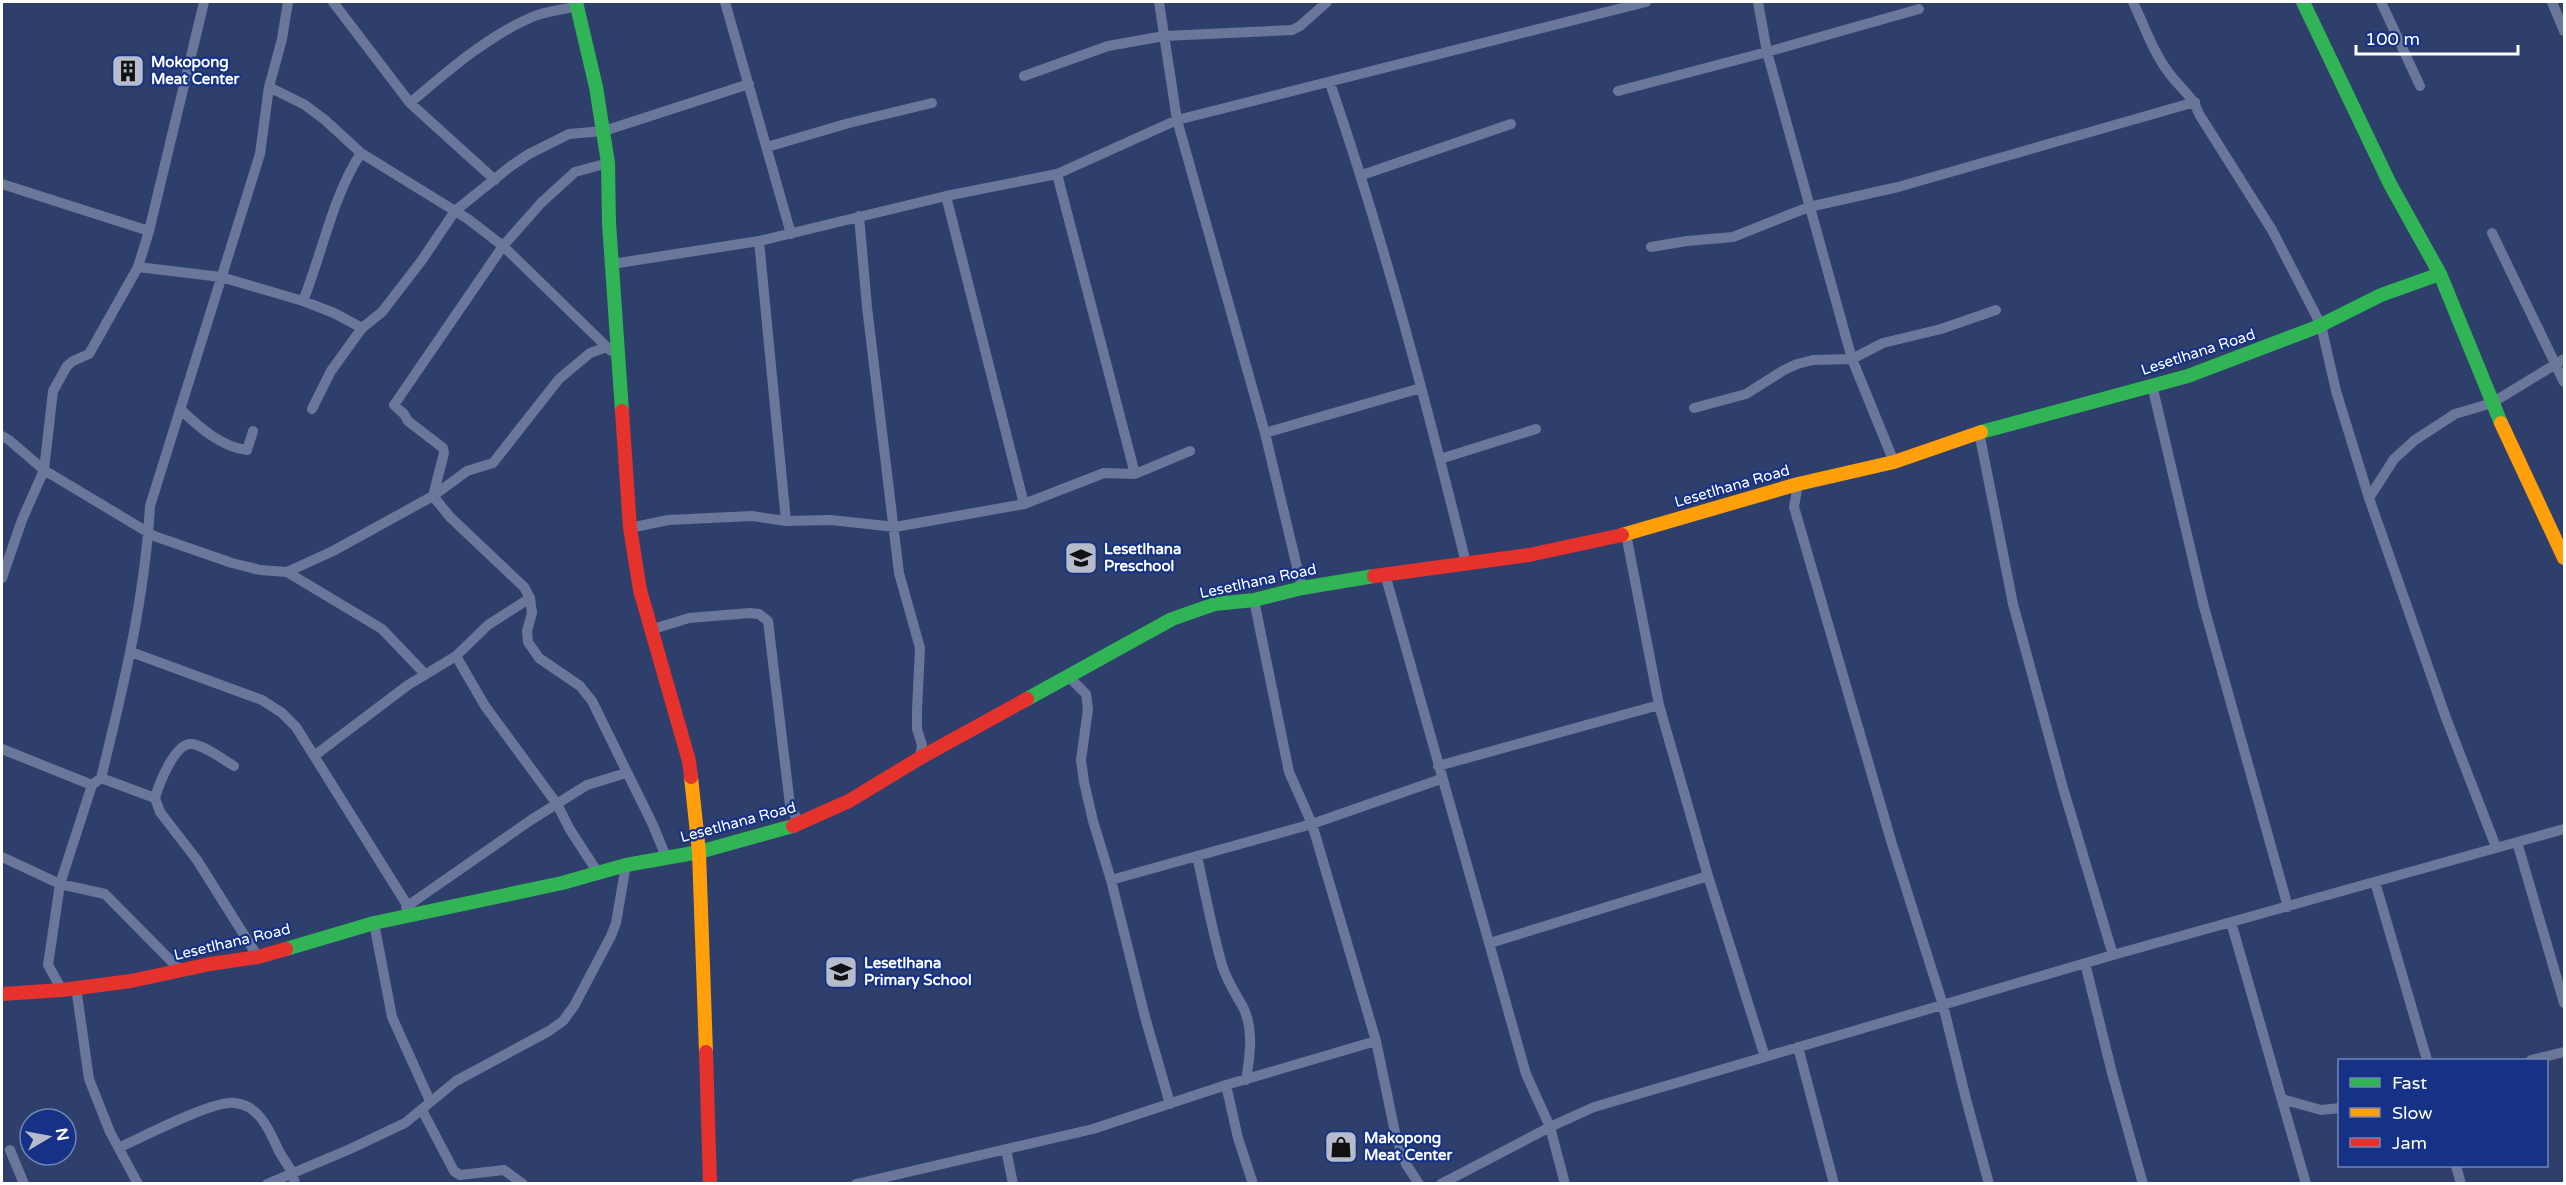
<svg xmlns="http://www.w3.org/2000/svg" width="2566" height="1185" font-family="'Varela Round',sans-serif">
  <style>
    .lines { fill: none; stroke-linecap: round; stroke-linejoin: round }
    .street { stroke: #6a769a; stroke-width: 10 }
    .fast { stroke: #30b455; stroke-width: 14 }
    .slow { stroke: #ff9f0a; stroke-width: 14 }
    .jam { stroke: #e5322d; stroke-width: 14 }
    .labels { text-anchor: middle; stroke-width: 4.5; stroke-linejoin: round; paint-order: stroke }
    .poi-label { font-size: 15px; font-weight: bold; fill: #fff; stroke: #153286; text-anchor: start }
    .street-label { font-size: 15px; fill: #fff; stroke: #153286 }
  </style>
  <rect width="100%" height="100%" fill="#2f3f6c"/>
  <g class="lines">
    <!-- street -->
    <path class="street" d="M 333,2 L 410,103 L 495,180
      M 725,2 L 791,234
      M 1159,2 L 1177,120 L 1265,433 L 1302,588
      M 1758,2 L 1767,52 L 1852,359 L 1894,462
      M 2133,2 C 2144,25 2153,52 2169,73 C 2179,87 2193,96 2199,114 L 2272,230 L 2321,325 L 2336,391 L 2369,498 L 2446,718 L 2496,847
      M 2381,2 L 2420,86
      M 2552,2 L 2564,31
      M 1024,76 L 1108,46 L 1164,36 L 1292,30 L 1300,26 L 1327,2
      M 1330,83 C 1384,240 1426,402 1466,563
      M 269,87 L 305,105 L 325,120 L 361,153 L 468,219 L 503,246 L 611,351
      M 1618,91 L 1767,52 L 1919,9
      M 410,103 C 448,71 486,37 532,17 C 546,11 563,10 578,6
      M 767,147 L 849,123 L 932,103
      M 608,163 L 575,172 L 541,203 L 503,246 L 394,405 L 404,414 L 408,421 L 443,448 L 444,453 L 433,496 L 450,517 L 524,587 L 530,598 L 532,613 L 527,631 L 528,642 L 539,658 L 580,686 L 592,701 L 653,825 L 666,857
      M 1057,174 L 1135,474
      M 1362,175 L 1511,124
      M 2,184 L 149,231
      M 946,196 L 1024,504
      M 859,216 L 867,307 L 899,573 L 920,648 L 917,710 L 917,729 L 922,745 L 920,758
      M 2492,233 L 2564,382
      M 759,241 L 786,521
      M 1651,247 L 1687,241 L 1733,237 L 1809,207 L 1898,187 L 2195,102
      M 612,264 L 759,241 L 946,196 L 1057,174 L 1177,120 L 1646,2
      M 138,267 L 221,277 L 303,301 L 334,313 L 362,328
      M 303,301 C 322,254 333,195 361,153
      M 2152,385 L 2204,607 L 2288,907
      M 1694,408 L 1746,394 L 1784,370 L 1797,364 L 1813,360 L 1852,359 L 1883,343 L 1941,329 L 1996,310
      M 180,409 C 199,427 221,447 247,450 L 253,431
      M 312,409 L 331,371 L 362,328 L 382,312 L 422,260 L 455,211 L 511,166 L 529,154 L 569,134 L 604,131 L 749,84
      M 1979,432 L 2013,604 L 2063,788 L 2113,955
      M 1265,433 L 1421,388
      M 2,436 L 9,440 L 44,470 L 154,536 L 232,563 L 260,570 L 287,572 L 333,551 L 433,496 L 467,471 L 493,463 L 559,379 L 590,353 L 607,347
      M 1440,459 L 1536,429
      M 1798,484 L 1794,507 L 1892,844 L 1943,1005 L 1966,1099 L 1989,1184
      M 2369,498 L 2394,459 L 2415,440 L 2455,414 L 2492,403 L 2564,359
      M 630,528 L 668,520 L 752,516 L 786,521 L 831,520 L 895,527 L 1024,504 L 1104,473 L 1135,474 L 1190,451
      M 1626,534 L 1659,705 L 1708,876 L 1765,1057
      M 287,572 L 382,629 L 425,674
      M 1385,574 L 1526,1074 L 1550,1127 L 1565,1184
      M 2,578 L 22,520 L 44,470 L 53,391 L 67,366 L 73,361 L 89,354 L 138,267 L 149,231 L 204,2
      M 1254,600 L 1289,772 L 1312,824 L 1376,1041 L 1396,1137 L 1406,1164 L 1419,1184
      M 650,630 L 689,618 L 750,613 L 759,614 L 768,621 L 790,805 L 799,824
      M 131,652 L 262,700 L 282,713 L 296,727 L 414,916
      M 456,656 L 485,706 L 557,804 L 569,828 L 598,873
      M 1068,676 L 1086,694 L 1088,709 L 1081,760 L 1084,782 L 1093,821 L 1111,880 L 1145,1017 L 1170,1104
      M 2,749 L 92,785
      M 314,756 L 408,685 L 456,656 L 488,625 L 530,598
      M 234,766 C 222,759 206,746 192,744 C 175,742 159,784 155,798 L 160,812 L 197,860 L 258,957
      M 1438,766 L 1659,705
      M 101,778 L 155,798
      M 2517,842 L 2564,1003
      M 1197,856 C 1205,892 1212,930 1222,965 C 1227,981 1235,993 1243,1007 C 1254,1029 1250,1056 1246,1080
      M 2,857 L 60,884 L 105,894 L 181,971
      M 1111,880 L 1312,824 L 1441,779
      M 2375,882 L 2427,1060
      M 406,907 L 531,820 L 587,785 L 626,773
      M 2231,922 L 2306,1184
      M 374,923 L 392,1017 L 430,1101
      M 1490,943 L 1708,876
      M 2085,963 L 2112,1073 L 2143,1184
      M 76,987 L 89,1079 L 110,1132 L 138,1184
      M 62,990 L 48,965 L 60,884 L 92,785 L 101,778 C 123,689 145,598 150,506 L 260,154 L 269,87 L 282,39 L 288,2
      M 1798,1047 L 1834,1184
      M 2531,1060 L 2564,1052
      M 1226,1085 L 1238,1138 L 1253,1184
      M 2282,1099 L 2321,1110 L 2340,1108
      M 422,1110 L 454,1171 L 460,1175 L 504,1170 L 523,1184
      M 120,1147 C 143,1137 213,1100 235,1103 C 258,1105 269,1129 277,1147 C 283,1161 293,1168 295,1184
      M 1006,1149 L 1013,1184
      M 10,1150 L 24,1184
      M 2456,1166 L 2461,1184
      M 267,1184 L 350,1149 L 405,1123 L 456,1081 L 549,1031 L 563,1021 L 574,1006 L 611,936 L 616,923 L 626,865
      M 856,1184 L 1093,1129 L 1226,1085 L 1376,1041
      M 1441,1184 L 1550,1127 L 1594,1107 L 2113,955 L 2564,829"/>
    <!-- fast -->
    <path class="fast" d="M 576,2 L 596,87 L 608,163 L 609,223 L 622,411
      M 2303,2 L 2390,184 L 2440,274 L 2501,423
      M 1981,432 L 2188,376 L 2317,327 L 2381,295 L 2440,274
      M 1027,699 L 1172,619 L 1215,604 L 1254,600 L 1302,588 L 1374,576
      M 286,949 L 374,923 L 562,883 L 626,865 L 699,852 L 793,826"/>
    <!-- slow -->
    <path class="slow" d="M 2501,423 L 2564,558
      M 1622,535 L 1798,484 L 1894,462 L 1981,432
      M 691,777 L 699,852 L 706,1052"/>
    <!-- jam -->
    <path class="jam" d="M 622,411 L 630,528 L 640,590 L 689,761 L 691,777
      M 1374,576 L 1529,555 L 1622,535
      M 793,826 L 849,801 L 920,758 L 1027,699
      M 2,994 L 62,990 L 131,981 L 210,964 L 258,957 L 286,949
      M 706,1052 L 710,1184"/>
  </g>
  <!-- icons -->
  <defs>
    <symbol id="building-square" viewBox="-11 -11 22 22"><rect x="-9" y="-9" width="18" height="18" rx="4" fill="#b6bccc" stroke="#153286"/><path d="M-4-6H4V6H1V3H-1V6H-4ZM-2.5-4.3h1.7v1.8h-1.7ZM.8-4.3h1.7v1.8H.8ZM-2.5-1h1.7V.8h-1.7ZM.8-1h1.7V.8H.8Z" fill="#111"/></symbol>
    <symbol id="school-square" viewBox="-11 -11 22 22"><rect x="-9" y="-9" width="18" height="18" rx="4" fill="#b6bccc" stroke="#153286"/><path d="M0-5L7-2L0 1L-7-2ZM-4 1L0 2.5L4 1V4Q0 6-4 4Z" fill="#111"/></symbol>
    <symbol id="shop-square" viewBox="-11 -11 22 22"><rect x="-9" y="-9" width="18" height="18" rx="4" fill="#b6bccc" stroke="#153286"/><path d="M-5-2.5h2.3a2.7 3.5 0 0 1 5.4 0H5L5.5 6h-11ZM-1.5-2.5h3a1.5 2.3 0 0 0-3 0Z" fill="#111"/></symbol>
  </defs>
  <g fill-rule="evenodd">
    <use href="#building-square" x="109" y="52" width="38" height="38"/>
    <use href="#school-square" x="1062" y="539" width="38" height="38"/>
    <use href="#school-square" x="822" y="953" width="38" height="38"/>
    <use href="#shop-square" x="1322" y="1128" width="38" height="38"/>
  </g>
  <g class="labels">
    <!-- poi labels -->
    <g class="poi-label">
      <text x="151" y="67">Mokopong<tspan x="151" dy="17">Meat Center</tspan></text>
      <text x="1104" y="554">Lesetlhana<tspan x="1104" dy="17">Preschool</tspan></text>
      <text x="864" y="968">Lesetlhana<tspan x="864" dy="17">Primary School</tspan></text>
      <text x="1364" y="1143">Makopong<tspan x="1364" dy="17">Meat Center</tspan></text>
    </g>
    <!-- street labels -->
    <g class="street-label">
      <text transform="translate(2198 352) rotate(-18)" y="5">Lesetlhana Road</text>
      <text transform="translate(1732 486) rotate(-16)" y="5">Lesetlhana Road</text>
      <text transform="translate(1258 581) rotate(-12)" y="5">Lesetlhana Road</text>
      <text transform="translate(738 822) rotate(-15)" y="5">Lesetlhana Road</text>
      <text transform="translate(232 942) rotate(-13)" y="5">Lesetlhana Road</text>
    </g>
  </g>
  <!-- border -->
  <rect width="2566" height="1185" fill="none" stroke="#ffffff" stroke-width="6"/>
  <!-- legend -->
  <rect x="2338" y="1059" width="210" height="108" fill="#153286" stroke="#7384b6" stroke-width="1.5"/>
  <rect x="2350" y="1078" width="30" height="9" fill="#30b455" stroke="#7384b6" stroke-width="1.5"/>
  <text x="2392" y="1089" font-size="18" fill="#ffffff">Fast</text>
  <rect x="2350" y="1108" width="30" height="9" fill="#ff9f0a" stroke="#7384b6" stroke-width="1.5"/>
  <text x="2392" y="1119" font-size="18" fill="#ffffff">Slow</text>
  <rect x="2350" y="1138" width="30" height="9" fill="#e5322d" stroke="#7384b6" stroke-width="1.5"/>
  <text x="2392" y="1149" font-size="18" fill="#ffffff">Jam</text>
  <!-- north arrow -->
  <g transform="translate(48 1137) rotate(80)"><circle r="28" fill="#153286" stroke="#7384b6" stroke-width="1.5"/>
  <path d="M0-4.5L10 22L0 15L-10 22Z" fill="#b6bccc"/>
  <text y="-9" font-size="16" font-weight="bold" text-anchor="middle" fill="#ffffff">N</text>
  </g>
  <!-- scale -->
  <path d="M2356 45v9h162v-9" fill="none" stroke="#ffffff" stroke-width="3"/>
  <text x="2365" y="45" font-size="18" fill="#ffffff" stroke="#153286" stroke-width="4.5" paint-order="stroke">100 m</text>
</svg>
